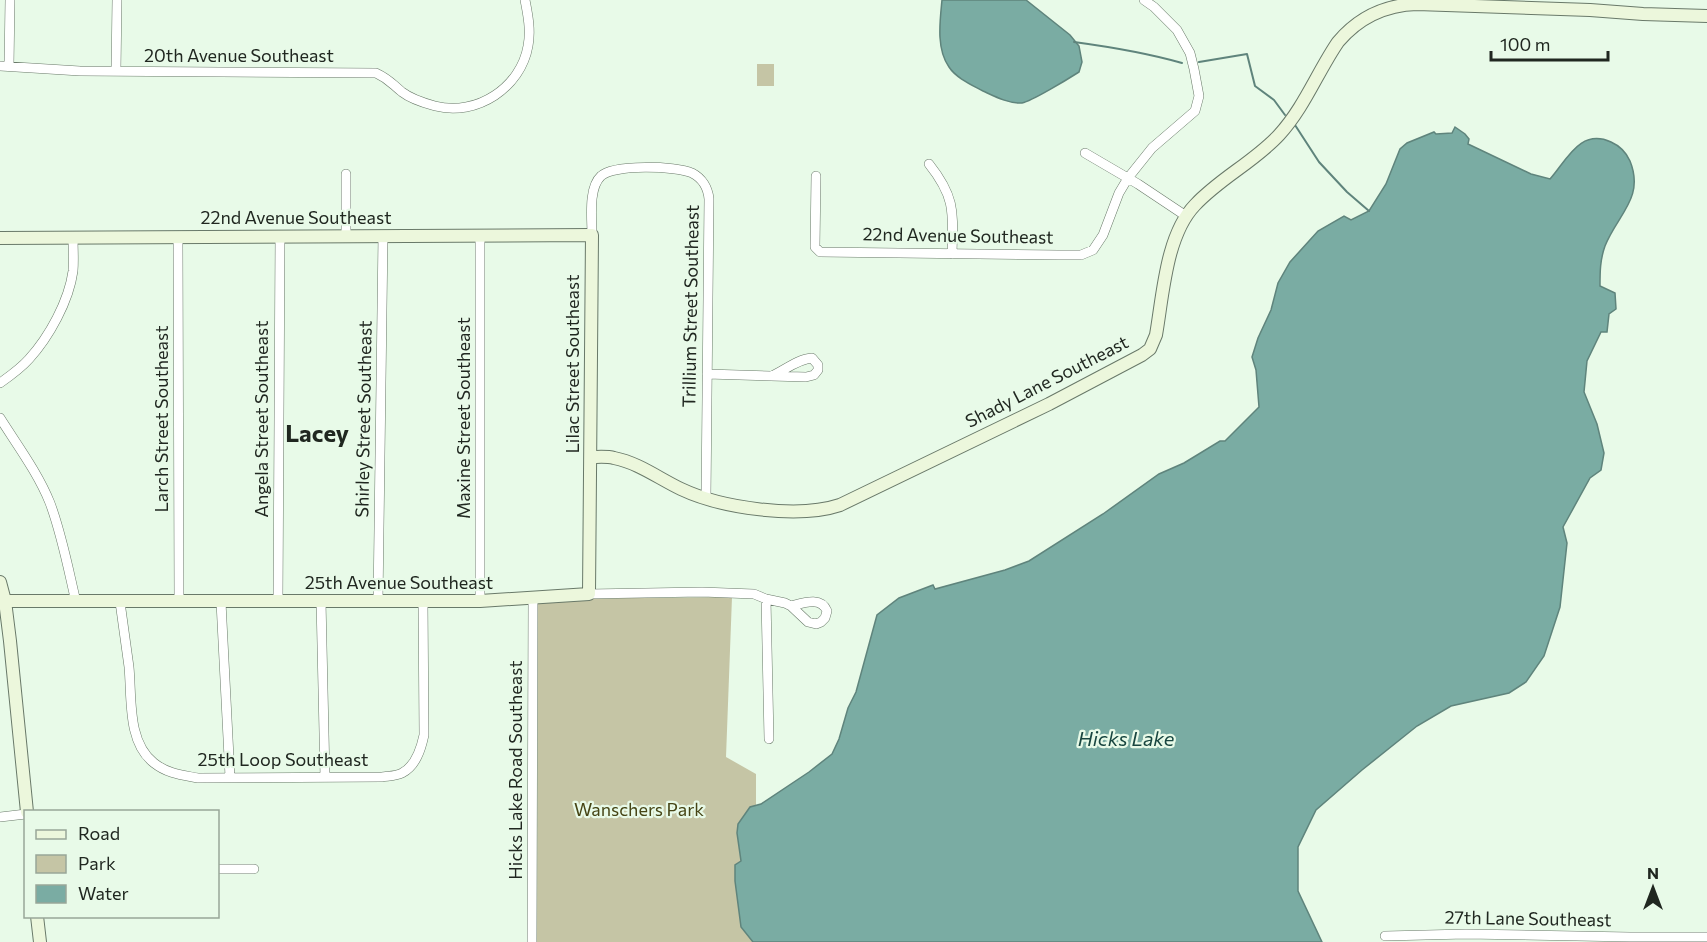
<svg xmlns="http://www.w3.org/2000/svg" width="1707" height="942" font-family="Commissioner,sans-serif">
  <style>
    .green { fill: #c5c5a5 }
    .water { fill: #7aaca3; stroke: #5f847c; stroke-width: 1.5 }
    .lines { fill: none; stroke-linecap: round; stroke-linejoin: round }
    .stream { stroke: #5f847c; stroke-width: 2 }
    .street-casing { stroke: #697969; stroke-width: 10 }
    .secondary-casing { stroke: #697969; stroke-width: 14 }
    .street { stroke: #fff; stroke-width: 9 }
    .secondary { stroke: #ecf7dc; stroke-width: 12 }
    .labels { text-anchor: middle; stroke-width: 4.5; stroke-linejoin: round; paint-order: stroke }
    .street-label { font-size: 18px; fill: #202720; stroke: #e8fae8 }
    .park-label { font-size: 18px; fill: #464515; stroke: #e8fae8 }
    .water-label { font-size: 20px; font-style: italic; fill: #184640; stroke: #e8fae8 }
    .district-label { font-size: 24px; font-weight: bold; fill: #202720; stroke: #e8fae8 }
  </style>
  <rect width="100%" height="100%" fill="#e8fae8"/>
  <!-- green -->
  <path class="green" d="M 757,64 L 774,64 L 774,86 L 757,86 Z
    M 732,597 L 726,757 L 756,774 L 756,806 L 750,807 L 738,824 L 737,833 L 741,862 L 741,927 L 753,942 L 537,942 L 538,599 Z"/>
  <!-- water -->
  <path class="water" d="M 942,0 L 1026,0 L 1070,35 L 1079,46 L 1082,62 L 1079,72 C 1068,79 1032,101 1022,103 C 1009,104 994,96 983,91 C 972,85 956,78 949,67 C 936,49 940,21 942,0 Z
    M 1455,127 L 1465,134 L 1469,139 L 1468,144 L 1531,174 L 1550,179 C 1567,160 1580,128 1611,142 C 1620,146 1626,152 1630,161 C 1645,198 1617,215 1605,246 C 1600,260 1600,272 1600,286 L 1615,293 L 1616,309 L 1609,314 L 1607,332 L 1601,332 L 1587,361 L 1584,392 L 1597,424 L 1604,453 L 1601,470 L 1590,478 L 1563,527 L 1567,543 L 1560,607 L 1544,656 L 1526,682 L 1509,693 L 1451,706 L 1417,726 L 1362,770 L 1316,810 L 1298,847 L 1298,891 L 1322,942 L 753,942 L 741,927 L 735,881 L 735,865 L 741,861 L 737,833 L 738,824 L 750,807 L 761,804 L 809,772 L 832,754 L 839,739 L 848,708 L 856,692 L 877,615 L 899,598 L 933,585 L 935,589 L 1005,570 L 1029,561 L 1103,514 L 1159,474 L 1184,463 L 1220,441 L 1225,441 L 1259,407 L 1256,370 L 1252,357 L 1258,338 L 1271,310 L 1278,283 L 1290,262 L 1318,231 L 1344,216 L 1351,220 L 1369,211 L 1386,184 L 1400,149 L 1407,143 L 1434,132 L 1436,134 L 1452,133 Z"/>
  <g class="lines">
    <!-- stream -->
    <path class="stream" d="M 1074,42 C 1111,47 1147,53 1182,63
      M 1199,62 L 1247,54 L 1255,86 L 1274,100 L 1285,115
      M 1295,125 L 1319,162 L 1347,192 L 1369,211"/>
    <defs>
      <path id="street" d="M 0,66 L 80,71 L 376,73 C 389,79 391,83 402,92 C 411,99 424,103 435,106 C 477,117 521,87 528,46 C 531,31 528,15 525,0
        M 9,66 L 10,0
        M 116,71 L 117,0
        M 1085,153 L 1138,184 L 1186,216
        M 929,164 C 956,198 953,213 952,254
        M 346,174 L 346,236
        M 816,176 L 815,247 L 820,252 L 1058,255 L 1081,255 L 1093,250 L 1103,235 L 1119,193 L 1128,178 L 1152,148 L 1195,111 L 1199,96 L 1194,69 L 1190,53 L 1177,30 L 1154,7 L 1144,0
        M 592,235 C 592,219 588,188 601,176 C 613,164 676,166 692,173 C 702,178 708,188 709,199 L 706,498
        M 178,237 L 179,602
        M 707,374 L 806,377 L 814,375 L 818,370 L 818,365 L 812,358 C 798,359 785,370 772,376
        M 0,383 C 10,376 21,368 29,359 C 49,337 69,301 73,271 C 74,260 73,248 73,237
        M 0,418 C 17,445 38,473 50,503 C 62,535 68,568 76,602
        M 589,594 L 702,592 L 754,594 L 766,599 L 785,603 L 791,606 L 808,622 L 816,624 L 821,622 L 825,618 L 827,611 C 821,596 803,603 791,606
        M 766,599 L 769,739
        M 321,601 L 325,777
        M 480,601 L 480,235
        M 120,602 C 123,624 126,645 129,667 C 132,698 127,742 154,763 C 168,774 182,775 198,778 L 382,777 C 388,776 397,776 402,773 C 416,766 421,749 424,735 L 423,601
        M 221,602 L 230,777
        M 278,602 L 280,236
        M 378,602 L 383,236
        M 0,817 L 26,814
        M 218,869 L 254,869
        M 1385,936 L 1466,934 L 1630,937 L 1707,937
        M 532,942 L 533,598"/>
      <path id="secondary" d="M 0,238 L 592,235 L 589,594 L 480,601 L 5,601
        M 591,457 C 598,457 607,456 614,458 C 639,463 658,478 681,489 C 721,508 798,519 840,505 L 1049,404 L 1142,355 L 1150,349 L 1156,335 C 1163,295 1166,235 1195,205 C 1220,178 1254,162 1279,135 C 1304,108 1318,71 1338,42 C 1359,17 1385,5 1417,4 L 1590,10 L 1643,14 L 1707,16
        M 0,582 L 5,601 L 10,641 L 27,812
        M 37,916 L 40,942"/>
    </defs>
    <!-- street casing -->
    <use href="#street" class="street-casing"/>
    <!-- secondary casing -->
    <use href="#secondary" class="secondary-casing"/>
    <!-- street -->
    <use href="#street" class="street"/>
    <!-- secondary -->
    <use href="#secondary" class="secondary"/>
  </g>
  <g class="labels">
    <!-- street labels -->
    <g class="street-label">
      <text x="239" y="62">20th Avenue Southeast</text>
      <text x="296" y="224">22nd Avenue Southeast</text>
      <text transform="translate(958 236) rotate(1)" y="6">22nd Avenue Southeast</text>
      <text transform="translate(691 306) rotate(-89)" y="6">Trillium Street Southeast</text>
      <text transform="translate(573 364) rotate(-90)" y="6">Lilac Street Southeast</text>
      <text transform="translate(1047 382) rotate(-27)" y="6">Shady Lane Southeast</text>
      <text transform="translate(464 418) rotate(-90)" y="6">Maxine Street Southeast</text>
      <text transform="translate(162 419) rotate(-90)" y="6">Larch Street Southeast</text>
      <text transform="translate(262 419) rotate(-90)" y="6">Angela Street Southeast</text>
      <text transform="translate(364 419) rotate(-89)" y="6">Shirley Street Southeast</text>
      <text x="399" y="589">25th Avenue Southeast</text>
      <text x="283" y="766">25th Loop Southeast</text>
      <text transform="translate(516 770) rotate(-90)" y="6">Hicks Lake Road Southeast</text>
      <text transform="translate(1528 919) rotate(1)" y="6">27th Lane Southeast</text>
    </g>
    <!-- park labels -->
    <g class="park-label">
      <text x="639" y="816">Wanschers Park</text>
    </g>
    <!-- water labels -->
    <g class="water-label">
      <text x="1126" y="746">Hicks Lake</text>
    </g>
    <!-- district labels -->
    <g class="district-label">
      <text x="317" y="442">Lacey</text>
    </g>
  </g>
  <!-- legend -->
  <rect x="24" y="810" width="195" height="108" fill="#e8fae8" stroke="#98a698" stroke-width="1.5"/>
  <rect x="36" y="830" width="30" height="9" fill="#ecf7dc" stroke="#98a698" stroke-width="1.5"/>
  <text x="78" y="840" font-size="18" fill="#202720">Road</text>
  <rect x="36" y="855" width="30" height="18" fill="#c5c5a5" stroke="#98a698" stroke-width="1.5"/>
  <text x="78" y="870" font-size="18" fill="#202720">Park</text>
  <rect x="36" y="885" width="30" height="18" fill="#7aaca3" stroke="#98a698" stroke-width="1.5"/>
  <text x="78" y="900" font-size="18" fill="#202720">Water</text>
  <!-- north arrow -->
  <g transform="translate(1653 888)" stroke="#e8fae8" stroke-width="4.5" paint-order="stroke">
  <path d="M0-4.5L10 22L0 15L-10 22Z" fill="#202720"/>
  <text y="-9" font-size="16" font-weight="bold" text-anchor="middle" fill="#202720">N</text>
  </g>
  <!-- scale -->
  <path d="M1491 51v9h117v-9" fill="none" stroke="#202720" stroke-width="3"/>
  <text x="1500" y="51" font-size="18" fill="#202720" stroke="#e8fae8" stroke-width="4.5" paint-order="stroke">100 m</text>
</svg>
